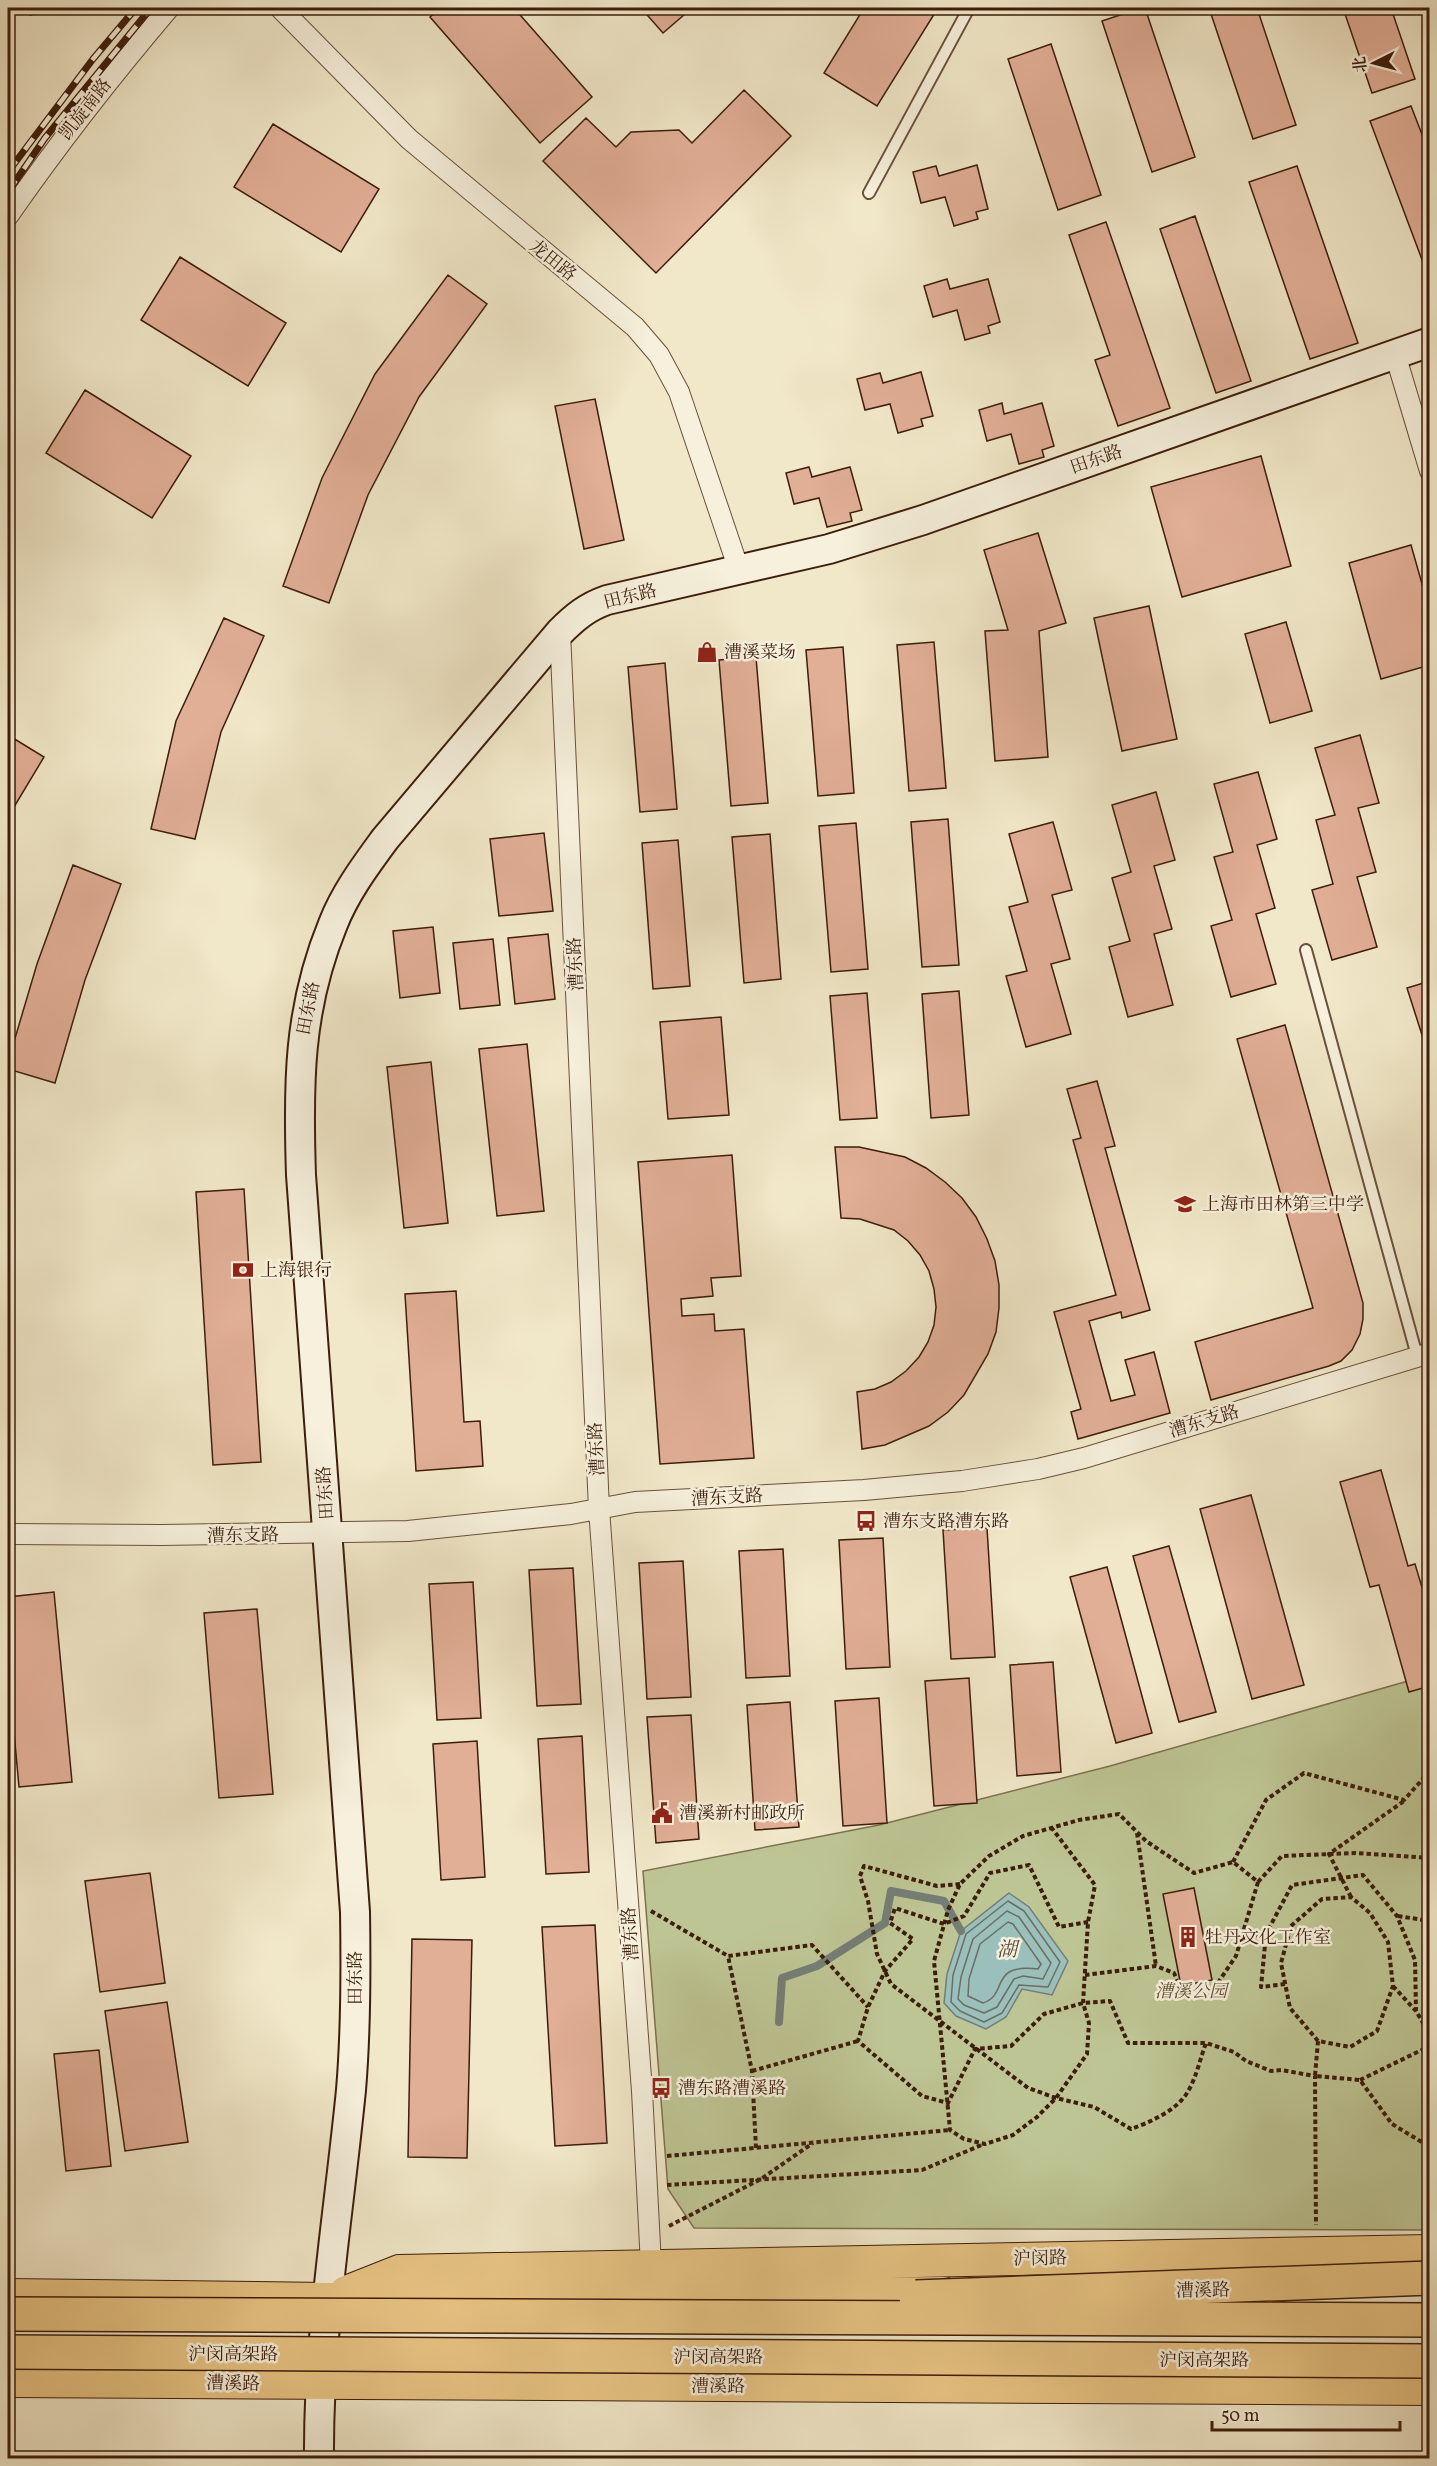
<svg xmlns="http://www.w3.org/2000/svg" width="1437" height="2466" font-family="Vollkorn,'Noto Serif SC',serif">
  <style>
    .green { fill: #bec594; stroke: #7e7150; stroke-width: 1.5 }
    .water { fill: #9bbfbb; stroke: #757e75; stroke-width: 1.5 }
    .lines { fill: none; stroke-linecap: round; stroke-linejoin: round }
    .shore { stroke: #6c6e63; stroke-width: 1.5 }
    .stream { stroke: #757e75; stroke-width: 8 }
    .building { fill: #e1ae96; stroke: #3d1d0b; stroke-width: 1.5 }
    .lane-casing { stroke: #6a503a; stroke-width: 14 }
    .street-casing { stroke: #6a503a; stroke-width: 22 }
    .secondary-casing { stroke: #3d1d0b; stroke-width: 32 }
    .primary-casing { stroke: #3d1d0b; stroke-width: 34 }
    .path { stroke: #3d1d0b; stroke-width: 4; stroke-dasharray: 4.5 3; stroke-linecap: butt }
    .lane { stroke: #f6f0dc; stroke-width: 10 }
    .street { stroke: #f6f0dc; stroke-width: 20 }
    .secondary { stroke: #f6f0dc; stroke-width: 28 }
    .primary { stroke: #e8c484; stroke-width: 32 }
    .rail-casing { stroke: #3d1d0b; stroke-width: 7 }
    .rail { stroke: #f6f0dc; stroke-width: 4.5; stroke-dasharray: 14; stroke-linecap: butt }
    .highway-bridge-casing { stroke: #3d1d0b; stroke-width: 36; stroke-linecap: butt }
    .highway-bridge { stroke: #e8c484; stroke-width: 33 }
    .labels { text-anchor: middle; stroke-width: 5; stroke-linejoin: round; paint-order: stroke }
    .street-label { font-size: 18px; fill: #3d1d0b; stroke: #f6f0dc }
    .poi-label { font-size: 18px; fill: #3d1d0b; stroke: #f6f0dc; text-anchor: start }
    .park-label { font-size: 18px; font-style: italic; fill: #644f34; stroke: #f6f0dc }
    .water-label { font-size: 20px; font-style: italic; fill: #594e40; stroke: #f6f0dc }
  </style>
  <rect width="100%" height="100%" fill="#f1e8c9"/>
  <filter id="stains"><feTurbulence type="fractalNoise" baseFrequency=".00333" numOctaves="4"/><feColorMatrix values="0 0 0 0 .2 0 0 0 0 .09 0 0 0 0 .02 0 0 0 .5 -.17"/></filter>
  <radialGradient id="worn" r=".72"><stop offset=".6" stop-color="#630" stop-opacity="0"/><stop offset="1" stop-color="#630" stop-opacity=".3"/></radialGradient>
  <!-- green -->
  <path class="green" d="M 1429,1675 L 1429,2230 L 694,2228 L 668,2189 L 643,1871 L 879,1825 L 1110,1766 Z"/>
  <!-- water -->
  <path class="water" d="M 1009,1893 L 1029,1907 L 1068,1961 L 1052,1995 L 1022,1989 L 1006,2017 L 986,2029 L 956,2016 L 944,2003 L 947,1974 L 961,1931 Z"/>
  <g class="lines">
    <!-- shore -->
    <path class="shore" d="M 1008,1901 L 1024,1911 L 1060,1962 L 1048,1987 L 1019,1985 L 1002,2013 L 984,2022 L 960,2011 L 951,2002 L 953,1975 L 966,1934 Z
      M 1007,1911 L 1019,1917 L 1051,1963 L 1043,1979 L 1023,1976 L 1014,1979 L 997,2007 L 984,2013 L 964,2005 L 958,1999 L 961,1977 L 973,1939 Z
      M 1008,1922 L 1013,1924 L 1041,1964 L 1038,1969 C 988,1963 1009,1995 983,2003 L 968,1996 L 969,1979 L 980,1944 Z"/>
    <!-- stream -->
    <path class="stream" d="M 779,2022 L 782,1978 L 817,1966 L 885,1923 L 891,1891 L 944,1901 L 961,1931"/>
  </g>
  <!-- building -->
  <path class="building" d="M 28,8 L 60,8 L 30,15 Z
    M 441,8 L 514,8 L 592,97 L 540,143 L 430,17 Z
    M 641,8 L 692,8 L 663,33 Z
    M 864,8 L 938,8 L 877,106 L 824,73 Z
    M 1141,8 L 1145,8 L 1195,157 L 1152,172 L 1102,21 Z
    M 1209,8 L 1257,8 L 1296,125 L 1253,139 Z
    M 1343,8 L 1391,8 L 1415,79 L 1372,93 Z
    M 1051,44 L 1101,195 L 1058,210 L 1008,59 Z
    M 744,90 L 791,136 L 656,273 L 543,161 L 586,118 L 616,147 L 631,132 L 679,130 L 692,143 Z
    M 1411,106 L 1430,155 L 1430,281 L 1370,121 Z
    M 273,124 L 379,189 L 341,252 L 234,187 Z
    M 977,165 L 988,209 L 976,212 L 978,219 L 954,226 L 945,197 L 921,203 L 913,172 L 936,166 L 939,176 Z
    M 1297,166 L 1358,343 L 1310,359 L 1249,182 Z
    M 1195,216 L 1251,381 L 1216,393 L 1160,229 Z
    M 1106,222 L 1170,408 L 1118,426 L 1095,360 L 1110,355 L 1069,235 Z
    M 180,257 L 286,323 L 248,386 L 141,320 Z
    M 448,275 L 487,304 L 419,397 L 368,495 L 329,603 L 283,586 L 322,478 L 375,374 Z
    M 947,279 L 950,289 L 988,279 L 1000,322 L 988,326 L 990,333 L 965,340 L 957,310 L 933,317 L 924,286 Z
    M 921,372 L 933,416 L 921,419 L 923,426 L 898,433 L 890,404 L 865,410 L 857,379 L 880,373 L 883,383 Z
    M 85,390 L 191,456 L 152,518 L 46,453 Z
    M 595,399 L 624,540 L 584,549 L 555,406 Z
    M 1002,403 L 1004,414 L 1042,403 L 1054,446 L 1042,450 L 1044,457 L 1019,464 L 1011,434 L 987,441 L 979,410 Z
    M 1261,456 L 1291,566 L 1182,597 L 1151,487 Z
    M 809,467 L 812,477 L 850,467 L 862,510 L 850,513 L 852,521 L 827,527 L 819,498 L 794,504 L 786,473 Z
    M 1038,533 L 1066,623 L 1039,631 L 1048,757 L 995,761 L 985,631 L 1008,630 L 984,550 Z
    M 1411,545 L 1430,612 L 1430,665 L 1381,679 L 1349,563 Z
    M 1149,606 L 1177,739 L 1122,751 L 1094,618 Z
    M 224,618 L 264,636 L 221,732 L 195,839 L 151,829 L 176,721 Z
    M 1286,622 L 1312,711 L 1270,723 L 1245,634 Z
    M 934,642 L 946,788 L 909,791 L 897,645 Z
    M 843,647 L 854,793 L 818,796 L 806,650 Z
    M 756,657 L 768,803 L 731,806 L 719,660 Z
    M 665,663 L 677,809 L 640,812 L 628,667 Z
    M 8,735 L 44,757 L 8,817 Z
    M 1360,735 L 1379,803 L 1358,808 L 1376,872 L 1357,877 L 1377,947 L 1332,960 L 1312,890 L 1333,884 L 1316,820 L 1335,815 L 1315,748 Z
    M 1258,772 L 1277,839 L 1257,845 L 1275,908 L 1256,914 L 1276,984 L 1231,997 L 1211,926 L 1232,920 L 1214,857 L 1233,852 L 1214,784 Z
    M 1156,792 L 1175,860 L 1154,866 L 1172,929 L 1154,934 L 1173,1005 L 1128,1017 L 1109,947 L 1130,941 L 1112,878 L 1131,872 L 1112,805 Z
    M 948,819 L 959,965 L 922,967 L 911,822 Z
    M 1053,822 L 1072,890 L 1052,895 L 1070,959 L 1051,964 L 1071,1034 L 1026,1047 L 1006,976 L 1027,971 L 1009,907 L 1028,902 L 1009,834 Z
    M 856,823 L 868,969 L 831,972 L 819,826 Z
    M 544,833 L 553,911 L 499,916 L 490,839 Z
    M 770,834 L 781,979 L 744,983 L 732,837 Z
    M 678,840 L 690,986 L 653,989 L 642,843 Z
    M 73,865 L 121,884 L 85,980 L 55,1083 L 8,1069 L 8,1062 L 37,964 Z
    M 433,927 L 440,993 L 400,998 L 393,931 Z
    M 548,934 L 555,999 L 515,1004 L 508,938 Z
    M 493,939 L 500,1005 L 460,1009 L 453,943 Z
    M 1430,981 L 1430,1060 L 1407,988 Z
    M 959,991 L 969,1115 L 931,1118 L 922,994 Z
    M 867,993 L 877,1118 L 840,1120 L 830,996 Z
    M 721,1017 L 729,1115 L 668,1119 L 660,1022 Z
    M 1285,1025 L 1363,1303 L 1363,1319 L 1360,1334 L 1352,1350 L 1341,1361 L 1329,1366 L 1211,1400 L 1195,1342 L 1313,1308 L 1237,1039 Z
    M 527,1044 L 544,1211 L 497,1216 L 479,1049 Z
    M 431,1062 L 448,1223 L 404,1228 L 387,1067 Z
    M 1097,1081 L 1115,1146 L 1105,1148 L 1150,1310 L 1122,1318 L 1121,1312 L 1089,1321 L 1111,1401 L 1135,1395 L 1125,1360 L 1154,1352 L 1170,1413 L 1078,1439 L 1071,1412 L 1081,1409 L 1054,1312 L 1116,1295 L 1073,1140 L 1081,1138 L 1067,1089 Z
    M 835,1147 L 859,1147 L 905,1157 L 926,1168 L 945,1182 L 962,1198 L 976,1217 L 987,1239 L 995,1261 L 999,1285 L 999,1308 L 996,1332 L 988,1354 L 964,1395 L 948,1412 L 929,1426 L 885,1445 L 862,1449 L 857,1392 L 875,1389 L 891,1382 L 906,1371 L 919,1357 L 928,1342 L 934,1325 L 936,1307 L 934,1289 L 929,1271 L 920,1255 L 908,1241 L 894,1230 L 860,1219 L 841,1218 Z
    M 732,1155 L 741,1276 L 711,1278 L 713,1296 L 681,1299 L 682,1316 L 714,1314 L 715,1331 L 744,1329 L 754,1458 L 660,1464 L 638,1162 Z
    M 244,1189 L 261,1462 L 213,1465 L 196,1192 Z
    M 456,1291 L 464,1422 L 480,1421 L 483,1466 L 416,1471 L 405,1294 Z
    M 1381,1470 L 1408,1566 L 1415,1564 L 1430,1614 L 1430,1686 L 1409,1692 L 1379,1585 L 1370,1587 L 1340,1482 Z
    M 1251,1495 L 1304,1685 L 1252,1699 L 1200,1509 Z
    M 987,1528 L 995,1657 L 951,1659 L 943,1530 Z
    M 883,1538 L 890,1667 L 846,1669 L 839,1540 Z
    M 1169,1546 L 1216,1712 L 1179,1722 L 1133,1556 Z
    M 783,1549 L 790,1676 L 746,1678 L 739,1551 Z
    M 683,1561 L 691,1697 L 647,1699 L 639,1563 Z
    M 1107,1567 L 1152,1733 L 1116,1743 L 1070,1577 Z
    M 573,1568 L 581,1704 L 537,1706 L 529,1570 Z
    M 473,1582 L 481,1718 L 437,1720 L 429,1584 Z
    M 54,1592 L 72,1782 L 19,1787 L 8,1666 L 8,1597 Z
    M 257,1609 L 273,1794 L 219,1798 L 204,1613 Z
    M 1053,1662 L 1061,1772 L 1017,1776 L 1010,1665 Z
    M 969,1678 L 977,1803 L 934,1806 L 925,1681 Z
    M 879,1698 L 887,1823 L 843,1826 L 835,1701 Z
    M 790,1702 L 799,1827 L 755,1830 L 747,1705 Z
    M 691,1715 L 699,1839 L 656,1843 L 647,1717 Z
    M 582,1736 L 589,1872 L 546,1874 L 538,1739 Z
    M 477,1741 L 485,1877 L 441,1880 L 433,1744 Z
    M 150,1873 L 165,1983 L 100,1992 L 85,1881 Z
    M 1194,1888 L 1212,1980 L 1181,1986 L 1163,1894 Z
    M 595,1925 L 607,2143 L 555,2146 L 542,1927 Z
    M 412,1939 L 472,1940 L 467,2158 L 408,2157 Z
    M 167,2002 L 188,2142 L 125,2151 L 105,2011 Z
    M 99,2050 L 111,2166 L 66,2171 L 54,2054 Z"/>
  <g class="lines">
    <defs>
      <path id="lane" d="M 869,193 L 969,8
        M 1306,950 L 1417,1356"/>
      <path id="street" d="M 280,8 L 409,139 L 635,327 L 659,355 L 679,392 L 739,570
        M 8,216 C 58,144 112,75 169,8
        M 1395,354 L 1430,471
        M 560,632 L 599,1509 L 642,2091 L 651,2265
        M 8,1534 L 161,1535 L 408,1531 L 571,1514 L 635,1502 L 864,1490 L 962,1481 L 1038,1469 L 1084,1458 L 1430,1353"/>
      <path id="secondary" d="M 319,2458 C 318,2335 339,2212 351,2090 C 356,2031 356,1972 355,1912 L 301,1175 C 298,1085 298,1009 333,924 C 345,893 366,865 385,839 L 560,632 C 575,617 587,607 607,600 L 829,549 L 923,520 L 1430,342"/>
      <path id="primary" d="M 346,2292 L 399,2271 L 1430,2251
        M 8,2295 L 328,2299 L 943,2293
        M 8,2381 L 1430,2389"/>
    </defs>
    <!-- lane casing -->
    <use href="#lane" class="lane-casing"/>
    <!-- street casing -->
    <use href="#street" class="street-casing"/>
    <!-- secondary casing -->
    <use href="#secondary" class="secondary-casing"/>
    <!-- primary casing -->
    <use href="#primary" class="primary-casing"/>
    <!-- path -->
    <path class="path" d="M 1051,1827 L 1095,1885 L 1088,1922 L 1083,2003 L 1089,2023 L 1087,2054 L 1056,2098 L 1037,2117 L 1013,2135 L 985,2144 L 964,2139 L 950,2130 L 934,1961 L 948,1910 L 960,1884 L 989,1856 L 1023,1836 L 1079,1820 L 1119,1814 L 1146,1841 L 1194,1873 L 1233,1862 L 1258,1882 L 1282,1856 L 1355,1853 L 1430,1858
      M 1137,1833 L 1156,1966
      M 1233,1862 L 1266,1800 L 1304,1773 L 1404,1800 L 1430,1771
      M 960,1884 L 937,1886 L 864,1866 L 860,1876 L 868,1901 L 877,1954 L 891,1984 L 1028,2088 L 1056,2098 L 1094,2107 L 1131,2129 C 1150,2122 1176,2111 1187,2093 C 1196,2079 1200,2059 1206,2043
      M 1351,1897 L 1329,1854 L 1404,1801
      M 651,1911 L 728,1956
      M 1398,1916 L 1430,1921
      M 1088,1922 L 1059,1927 L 1029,1865 L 990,1873 L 964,1916 L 944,1924 L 895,1908 L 890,1923 L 913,1939 L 885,1971 L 868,2007 L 858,2041 L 922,2096 L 948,2103 L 975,2049 L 1011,2046 L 1044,2014 L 1083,2003 L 1110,2001 L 1128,2043 L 1206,2043 L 1234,2052 L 1246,2061 L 1271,2071 L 1281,2070 L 1315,2076 L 1316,2225
      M 1241,1938 L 1266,1934
      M 1085,1975 L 1156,1966 L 1174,1973 L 1182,1992 L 1215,1987 L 1236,1956 L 1258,1882
      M 1285,1984 L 1261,1987 L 1266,1934 L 1292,1885 L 1363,1875 L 1397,1916 L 1415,1960 L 1416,2011 L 1430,2035
      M 1393,1986 L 1416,2011
      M 1318,2041 L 1290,2008 L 1281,1963 L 1291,1926 L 1322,1899 L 1351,1897 L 1370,1913 L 1388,1942 L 1393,1986 L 1377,2031 L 1350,2047 L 1318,2041 L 1315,2076 L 1360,2080 L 1392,2124 L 1430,2147
      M 752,2071 L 858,2041
      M 1360,2080 L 1430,2046
      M 756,2148 L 752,2071 L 728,1956 L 812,1945 L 868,2007
      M 667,2156 L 950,2130
      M 667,2185 L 922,2170 L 984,2144
      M 669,2226 L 761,2179 L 813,2143"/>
    <!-- lane -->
    <use href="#lane" class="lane"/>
    <!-- street -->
    <use href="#street" class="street"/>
    <!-- secondary -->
    <use href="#secondary" class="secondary"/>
    <!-- primary -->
    <use href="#primary" class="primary"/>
    <defs>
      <path id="rail" d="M 8,172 L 93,59 L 136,8
        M 8,192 L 45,138 L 151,8"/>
    </defs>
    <!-- rail casing -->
    <use href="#rail" class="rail-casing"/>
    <!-- rail -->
    <use href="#rail" class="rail"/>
    <defs>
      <path id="highway-bridge" d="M 916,2297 L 1430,2278
        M 8,2314 L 1430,2320
        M 8,2352 L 1430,2361"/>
    </defs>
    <!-- highway-bridge casing -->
    <use href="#highway-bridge" class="highway-bridge-casing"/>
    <!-- highway-bridge -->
    <use href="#highway-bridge" class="highway-bridge"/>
  </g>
  <!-- icons -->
  <defs>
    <symbol id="shop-bare" viewBox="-9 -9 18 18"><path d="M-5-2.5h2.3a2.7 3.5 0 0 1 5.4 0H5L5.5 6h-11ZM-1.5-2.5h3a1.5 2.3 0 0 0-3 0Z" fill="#8f2418" stroke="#f6f0dc" stroke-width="2.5" paint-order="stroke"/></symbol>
    <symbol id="school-bare" viewBox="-9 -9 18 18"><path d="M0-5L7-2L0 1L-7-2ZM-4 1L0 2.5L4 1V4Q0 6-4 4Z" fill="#8f2418" stroke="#f6f0dc" stroke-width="2.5" paint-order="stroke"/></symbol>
    <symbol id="bank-bare" viewBox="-9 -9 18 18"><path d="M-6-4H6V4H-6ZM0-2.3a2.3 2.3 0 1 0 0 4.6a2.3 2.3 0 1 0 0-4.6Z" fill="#8f2418" stroke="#f6f0dc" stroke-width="2.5" paint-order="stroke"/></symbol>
    <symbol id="bus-bare" viewBox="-9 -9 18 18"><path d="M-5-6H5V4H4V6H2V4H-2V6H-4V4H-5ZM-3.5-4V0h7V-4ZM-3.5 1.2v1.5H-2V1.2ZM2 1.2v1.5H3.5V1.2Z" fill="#8f2418" stroke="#f6f0dc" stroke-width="2.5" paint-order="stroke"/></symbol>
    <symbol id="civic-bare" viewBox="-9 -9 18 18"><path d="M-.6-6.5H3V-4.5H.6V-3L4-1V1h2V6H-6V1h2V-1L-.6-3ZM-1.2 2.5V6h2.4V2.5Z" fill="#8f2418" stroke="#f6f0dc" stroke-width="2.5" paint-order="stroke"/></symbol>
    <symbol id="building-bare" viewBox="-9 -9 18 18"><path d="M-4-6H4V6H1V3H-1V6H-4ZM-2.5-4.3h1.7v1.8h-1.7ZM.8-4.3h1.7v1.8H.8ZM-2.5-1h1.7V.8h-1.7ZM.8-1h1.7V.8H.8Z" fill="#8f2418" stroke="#f6f0dc" stroke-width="2.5" paint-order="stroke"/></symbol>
  </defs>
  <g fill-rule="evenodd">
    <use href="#shop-bare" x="692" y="637" width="30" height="30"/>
    <use href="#school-bare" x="1170" y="1189" width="30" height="30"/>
    <use href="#bank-bare" x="228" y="1255" width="30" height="30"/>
    <use href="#bus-bare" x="851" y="1506" width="30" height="30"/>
    <use href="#civic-bare" x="647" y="1798" width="30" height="30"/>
    <use href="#building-bare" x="1173" y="1922" width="30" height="30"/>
    <use href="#bus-bare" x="646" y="2073" width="30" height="30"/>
  </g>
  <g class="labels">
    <!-- street labels -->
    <g class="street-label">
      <text transform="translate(85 109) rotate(-52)" y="6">凯旋南路</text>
      <text transform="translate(553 260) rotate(39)" y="6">龙田路</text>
      <text transform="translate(1096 459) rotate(-19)" y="6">田东路</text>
      <text transform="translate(630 596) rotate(-14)" y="6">田东路</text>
      <text transform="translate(575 964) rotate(-93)" y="6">漕东路</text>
      <text transform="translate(308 1008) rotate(-79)" y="6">田东路</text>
      <text transform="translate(1204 1421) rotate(-17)" y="6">漕东支路</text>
      <text transform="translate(596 1449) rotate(-93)" y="6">漕东路</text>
      <text transform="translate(325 1493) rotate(-94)" y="6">田东路</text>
      <text transform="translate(727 1497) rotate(-3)" y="6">漕东支路</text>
      <text transform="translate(243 1535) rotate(-1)" y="6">漕东支路</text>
      <text transform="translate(630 1934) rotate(-94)" y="6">漕东路</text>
      <text transform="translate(355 1978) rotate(-90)" y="6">田东路</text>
      <text transform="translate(1040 2258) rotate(-1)" y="6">沪闵路</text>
      <text transform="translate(1203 2290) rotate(-1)" y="6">漕溪路</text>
      <text x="233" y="2360">沪闵高架路</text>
      <text x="718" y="2363">沪闵高架路</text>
      <text x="1204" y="2366">沪闵高架路</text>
      <text transform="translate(233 2383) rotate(1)" y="6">漕溪路</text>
      <text x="718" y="2392">漕溪路</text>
    </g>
    <!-- poi labels -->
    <g class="poi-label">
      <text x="724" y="658">漕溪菜场</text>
      <text x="1202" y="1210">上海市田林第三中学</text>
      <text x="260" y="1276">上海银行</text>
      <text x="883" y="1527">漕东支路漕东路</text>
      <text x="679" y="1819">漕溪新村邮政所</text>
      <text x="1205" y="1943">牡丹文化工作室</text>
      <text x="678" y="2094">漕东路漕溪路</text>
    </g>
    <!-- park labels -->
    <g class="park-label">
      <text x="1191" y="1997">漕溪公园</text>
    </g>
    <!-- water labels -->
    <g class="water-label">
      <text x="1007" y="1956">湖</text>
    </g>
  </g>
  <!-- margin -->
  <rect width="1437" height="2466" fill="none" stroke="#f1e8c9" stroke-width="30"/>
  <rect x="9" y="9" width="1419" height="2448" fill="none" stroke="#3d1d0b" stroke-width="3"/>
  <rect x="15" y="15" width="1407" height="2436" fill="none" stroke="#3d1d0b" stroke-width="1.5"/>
  <!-- north arrow -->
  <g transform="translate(1374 63) rotate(264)" stroke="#f6f0dc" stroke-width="4.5" paint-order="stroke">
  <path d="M0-4.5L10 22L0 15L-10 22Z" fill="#3d1d0b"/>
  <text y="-9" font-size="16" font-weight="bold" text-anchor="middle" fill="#3d1d0b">北</text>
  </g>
  <!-- scale -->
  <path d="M1212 2421v9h188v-9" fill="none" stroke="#3d1d0b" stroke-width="3"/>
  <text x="1221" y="2421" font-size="18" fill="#3d1d0b" stroke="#f6f0dc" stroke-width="4.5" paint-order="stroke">50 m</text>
  <rect width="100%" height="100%" filter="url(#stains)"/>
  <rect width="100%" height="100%" fill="url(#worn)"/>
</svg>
